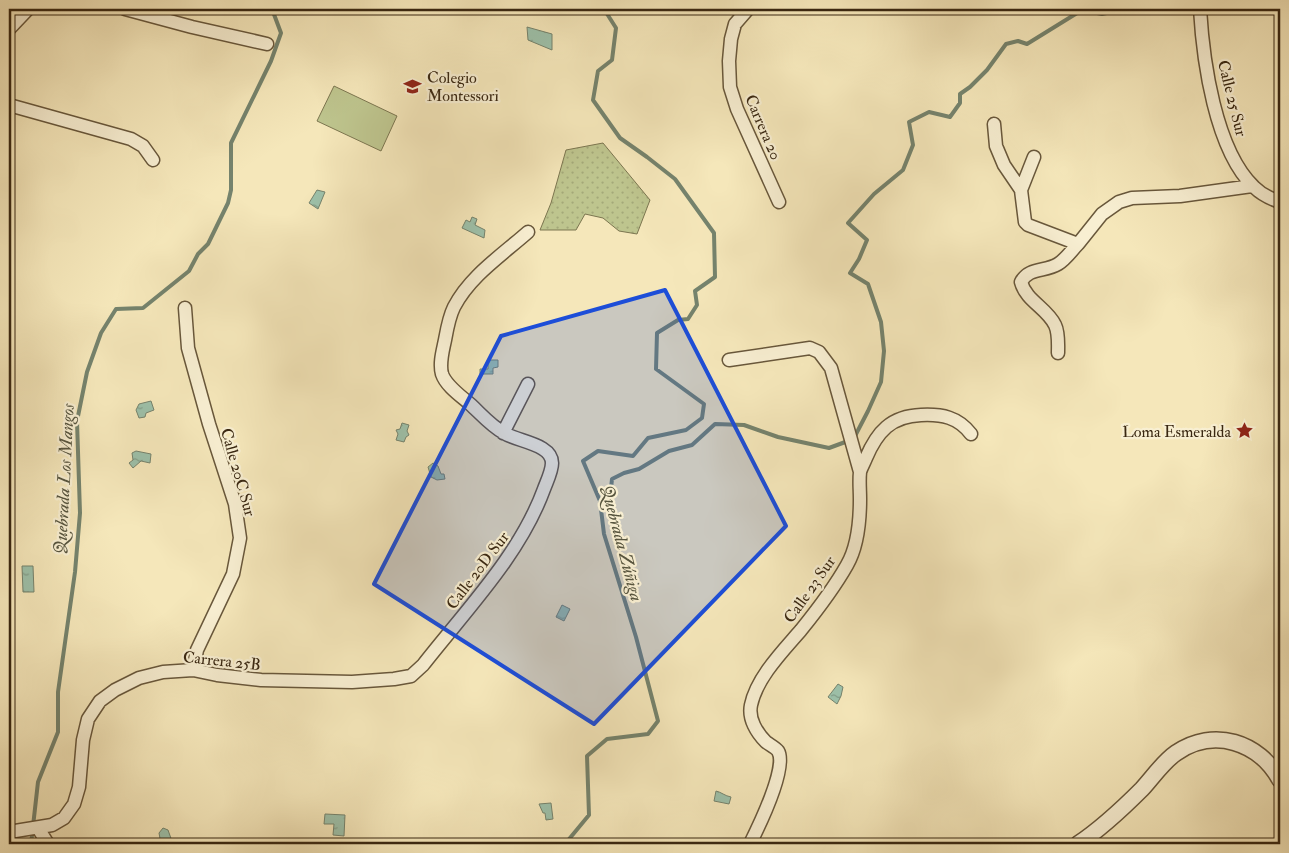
<svg xmlns="http://www.w3.org/2000/svg" width="1289" height="853" font-family="'IM FELL Double Pica',serif">
  <style>
    .green { fill: url(#green-dots); stroke: #7c7650 }
    .pitch { fill: #bec58e; stroke: #7c7650 }
    .water { fill: url(#water-ripples); stroke: #75836d }
    .lines { fill: none; stroke-linecap: round; stroke-linejoin: round }
    .stream { stroke: #75836d; stroke-width: 4 }
    .minor-casing { stroke: #68573b; stroke-width: 15 }
    .tertiary-casing { stroke: #68573b; stroke-width: 18 }
    .minor { stroke: #f8efd2; stroke-width: 12 }
    .tertiary { stroke: #f8efd2; stroke-width: 15 }
    .marked { fill: #1d4ed8; fill-opacity: 0.2; stroke: #1d4ed8; stroke-width: 4; stroke-linejoin: round }
    .labels { text-anchor: middle; stroke-width: 4.5; stroke-linejoin: round; paint-order: stroke }
    .poi-label { font-size: 16px; fill: #392711; stroke: #f8efd2; text-anchor: start }
    .street-label { font-size: 16px; fill: #392711; stroke: #f8efd2 }
    .water-label { font-size: 18px; font-style: italic; fill: #57553f; stroke: #f8efd2 }
  </style>
  <defs>
    <pattern id="green-dots" width="8" height="8" patternUnits="userSpaceOnUse" patternTransform="scale(1.25)"><rect width="8" height="8" fill="#bec58e"/><path d="M2 2h.1M6 6h.1" fill="none" stroke="#a4a979" stroke-width="1.8" stroke-linecap="round"/></pattern>
    <pattern id="water-ripples" width="26" height="14" patternUnits="userSpaceOnUse" patternTransform="scale(1.25)"><rect width="26" height="14" fill="#9dc1aa"/><path d="M2 4q2-2 4 0t4 0M15 11q2-2 4 0t4 0" fill="none" stroke="#819d89"/></pattern>
  </defs>
  <rect width="100%" height="100%" fill="#f5e7ba"/>
  <filter id="stains"><feTurbulence type="fractalNoise" baseFrequency=".004" numOctaves="4"/><feColorMatrix values="0 0 0 0 .2 0 0 0 0 .09 0 0 0 0 .02 0 0 0 .5 -.17"/></filter>
  <radialGradient id="worn" r=".72"><stop offset=".6" stop-color="#630" stop-opacity="0"/><stop offset="1" stop-color="#630" stop-opacity=".3"/></radialGradient>
  <!-- green -->
  <path class="green" d="M 603,143 L 650,200 L 637,234 L 619,231 L 603,218 L 585,214 L 576,230 L 540,230 L 551,203 L 566,150 Z"/>
  <!-- pitch -->
  <path class="pitch" d="M 334,86 L 397,116 L 381,151 L 317,121 Z"/>
  <!-- water -->
  <path class="water" d="M 527,27 L 552,34 L 552,50 L 528,40 Z
    M 317,190 L 325,192 L 318,209 L 309,203 Z
    M 472,217 L 477,219 L 475,225 L 485,230 L 484,238 L 462,228 L 466,220 L 470,222 Z
    M 488,360 L 498,360 L 498,367 L 493,368 L 493,374 L 480,374 L 480,369 L 488,369 Z
    M 151,401 L 154,410 L 146,413 L 145,417 L 139,418 L 136,410 L 139,404 Z
    M 402,423 L 409,425 L 407,431 L 409,435 L 406,437 L 404,442 L 396,440 L 398,434 L 396,430 L 400,429 Z
    M 136,451 L 151,454 L 150,463 L 141,461 L 133,468 L 129,463 L 133,460 L 132,453 Z
    M 433,463 L 438,466 L 441,474 L 444,474 L 445,479 L 437,480 L 431,477 L 428,467 Z
    M 22,566 L 33,566 L 34,592 L 23,592 Z
    M 562,605 L 570,609 L 564,621 L 556,617 Z
    M 838,684 L 843,687 L 841,696 L 837,704 L 828,697 Z
    M 716,791 C 721,792 725,796 731,797 L 729,804 L 714,801 Z
    M 551,803 L 553,819 L 546,820 L 545,813 L 543,813 L 539,804 Z
    M 325,814 L 345,815 L 344,836 L 333,835 L 334,824 L 324,824 Z
    M 163,828 L 168,830 L 173,844 L 161,844 L 159,833 Z"/>
  <g class="lines">
    <!-- stream -->
    <path class="stream" d="M 854,438 L 868,411 L 881,382 L 884,351 L 881,322 L 868,284 L 850,273 L 859,259 L 867,240 L 848,223 L 874,194 L 903,170 L 913,145 L 909,122 L 929,112 L 950,117 L 960,103 L 960,94 L 970,87 L 987,70 L 1006,44 L 1018,41 L 1027,44 L 1082,10 L 1102,14 L 1125,9
      M 600,501 L 610,498 L 612,479 L 624,473 L 639,469 L 669,451 L 692,445 L 715,424 L 744,425 L 778,437 L 829,448 L 848,441
      M 31,844 L 38,782 L 58,732 L 58,692 L 75,572 L 80,513 L 77,421 L 87,372 L 101,333 L 116,309 L 143,308 L 189,271 L 198,254 L 208,244 L 228,203 L 231,190 L 231,143 L 271,61 L 281,33 L 272,9
      M 565,844 L 589,815 L 587,756 L 607,739 L 648,734 L 658,721 L 636,637 L 604,534 L 600,501 L 583,461 L 598,451 L 633,456 L 648,438 L 686,430 L 702,418 L 704,404 L 656,369 L 657,333 L 678,320 L 688,319 L 697,305 L 695,291 L 715,277 L 714,233 L 675,179 L 647,157 L 620,138 L 593,100 L 598,71 L 612,60 L 616,28 L 604,9"/>
    <defs>
      <path id="minor" d="M 125,9 L 192,27 L 267,44
        M 748,9 L 735,24 L 731,39 L 729,61 L 730,87 L 737,109 L 779,202
        M 1200,9 C 1203,60 1215,150 1254,187 C 1261,194 1271,199 1280,202
        M 9,29 L 28,9
        M 9,105 L 131,139 L 143,146 L 153,160
        M 994,124 L 996,146 L 1004,165 L 1021,190 L 1025,222 L 1028,225 L 1078,244 L 1102,214 L 1119,202 L 1132,198 L 1180,196 L 1252,186
        M 1021,190 L 1034,157
        M 185,308 L 188,348 L 209,424 L 235,504 L 240,538 L 233,574 L 197,650 L 193,670
        M 1058,353 C 1058,345 1059,333 1055,325 C 1047,308 1026,301 1021,282 C 1029,267 1045,272 1058,264 C 1066,259 1072,250 1078,244
        M 729,360 L 810,348 L 819,352 L 831,368 L 860,472
        M 503,433 L 528,384
        M 38,828 L 48,844
        M 9,832 L 52,825 L 64,818 L 74,804 L 79,787 L 83,740 L 88,719 L 100,701 L 115,690 L 139,678 L 163,672 L 193,670 L 217,675 L 261,680 L 352,682 L 394,679 L 411,676 L 423,665 C 466,610 520,555 544,489 C 547,481 552,471 552,463 C 552,444 519,442 504,433 C 491,426 481,414 470,404 C 461,396 446,386 442,374 C 439,363 443,350 445,340 C 447,329 449,317 454,307 C 470,276 502,255 528,232
        M 750,844 C 758,828 788,767 778,751 C 776,748 770,745 766,742 C 757,733 748,719 751,705 C 757,677 783,651 801,630 C 818,609 834,588 847,565 C 858,546 860,520 860,499 C 860,490 859,481 860,472 C 861,468 864,463 866,458 C 877,432 891,416 921,415 C 942,414 958,417 971,434"/>
      <path id="tertiary" d="M 1078,844 C 1102,828 1122,809 1142,789 C 1153,777 1163,762 1176,753 C 1214,727 1259,742 1280,780"/>
    </defs>
    <!-- minor casing -->
    <use href="#minor" class="minor-casing"/>
    <!-- tertiary casing -->
    <use href="#tertiary" class="tertiary-casing"/>
    <!-- minor -->
    <use href="#minor" class="minor"/>
    <!-- tertiary -->
    <use href="#tertiary" class="tertiary"/>
  </g>
  <!-- marked area -->
  <path class="marked" d="M 665,290 L 786,526 L 594,724 L 374,584 L 501,336 Z"/>
  <!-- icons -->
  <defs>
    <symbol id="school-bare" viewBox="-9 -9 18 18"><path d="M0-5L7-2L0 1L-7-2ZM-4 1L0 2.5L4 1V4Q0 6-4 4Z" fill="#8f2418" stroke="#f8efd2" stroke-width="2.5" paint-order="stroke"/></symbol>
    <symbol id="sight-bare" viewBox="-9 -9 18 18"><path d="M0-6L1.8-2.2L6-1.7L2.9 1.2L3.7 5.4L0 3.3L-3.7 5.4L-2.9 1.2L-6-1.7L-1.8-2.2Z" fill="#8f2418" stroke="#f8efd2" stroke-width="2.5" paint-order="stroke"/></symbol>
  </defs>
  <g fill-rule="evenodd">
    <use href="#school-bare" x="400" y="74" width="25" height="25"/>
    <use href="#sight-bare" x="1232" y="418" width="25" height="25"/>
  </g>
  <g class="labels">
    <!-- poi labels -->
    <g class="poi-label">
      <text x="427" y="83">Colegio<tspan x="427" dy="18">Montessori</tspan></text>
      <text x="1231" y="437" text-anchor="end">Loma Esmeralda</text>
    </g>
    <!-- street labels -->
    <g class="street-label">
      <text transform="translate(1233 98) rotate(76)" y="6">Calle 25 Sur</text>
      <text transform="translate(764 127) rotate(67)" y="6">Carrera 20</text>
      <text transform="translate(239 472) rotate(74)" y="6">Calle 20C Sur</text>
      <text transform="translate(477 570) rotate(-53)" y="6">Calle 20D Sur</text>
      <text transform="translate(809 589) rotate(-55)" y="6">Calle 23 Sur</text>
      <text transform="translate(222 660) rotate(6)" y="6">Carrera 25B</text>
    </g>
    <!-- water labels -->
    <g class="water-label">
      <text transform="translate(64 479) rotate(-87)" y="6">Quebrada Los Mangos</text>
      <text transform="translate(622 543) rotate(75)" y="6">Quebrada Zúñiga</text>
    </g>
  </g>
  <!-- margin -->
  <rect width="1289" height="853" fill="none" stroke="#f5e7ba" stroke-width="30"/>
  <rect x="10" y="10" width="1269" height="833" fill="none" stroke="#392711" stroke-width="2.5"/>
  <rect x="15" y="15" width="1259" height="823" fill="none" stroke="#392711"/>
  <rect width="100%" height="100%" filter="url(#stains)"/>
  <rect width="100%" height="100%" fill="url(#worn)"/>
</svg>
